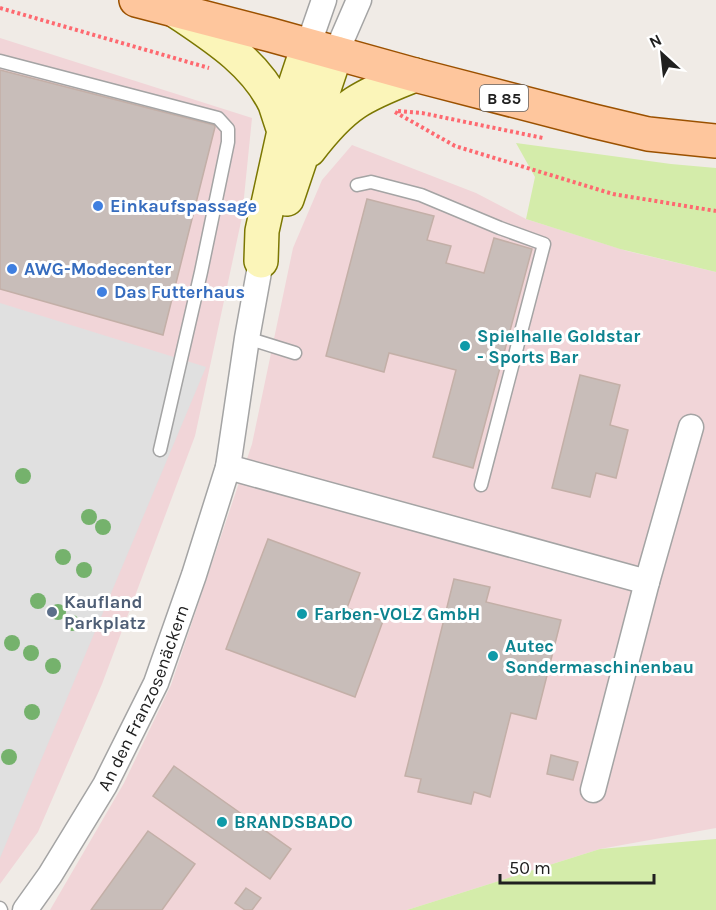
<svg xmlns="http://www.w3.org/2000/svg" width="716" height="910" font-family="Karla,sans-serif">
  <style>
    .commercial { fill: #f1d5d8 }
    .grass { fill: #d4ecaa }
    .parking { fill: #e0e0e0 }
    .building { fill: #c8bdb9; stroke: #c3afa7; stroke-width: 1.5 }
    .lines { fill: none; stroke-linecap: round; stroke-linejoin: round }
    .lane-casing { stroke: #a4a4a4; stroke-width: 15 }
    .street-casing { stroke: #a4a4a4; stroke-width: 27 }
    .secondary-casing { stroke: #7b7702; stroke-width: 36 }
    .primary-casing { stroke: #9b5100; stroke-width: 36 }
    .path { stroke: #fe6970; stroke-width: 4; stroke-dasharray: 3 3; stroke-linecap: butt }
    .lane { stroke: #fff; stroke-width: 12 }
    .street { stroke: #fff; stroke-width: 24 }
    .secondary { stroke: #fbf5b9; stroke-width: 33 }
    .primary { stroke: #fec69d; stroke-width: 33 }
    .tree { fill: #75b26c }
    .shop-dot { fill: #3f7fe0; stroke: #fff; stroke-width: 2 }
    .culture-dot { fill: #0f9aa8; stroke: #fff; stroke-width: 2 }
    .service-dot { fill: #5c6f8a; stroke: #fff; stroke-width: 2 }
    .labels { text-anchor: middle; stroke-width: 6; stroke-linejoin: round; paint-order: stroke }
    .shield { fill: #fff; stroke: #636363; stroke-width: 1.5 }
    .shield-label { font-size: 16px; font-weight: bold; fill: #202020 }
    .shop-label { font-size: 18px; font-weight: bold; fill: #366cbe; stroke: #fff; text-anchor: start }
    .culture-label { font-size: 18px; font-weight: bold; fill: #0d838f; stroke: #fff; text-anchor: start }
    .service-label { font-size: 18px; font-weight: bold; fill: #4e5e75; stroke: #fff; text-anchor: start }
    .street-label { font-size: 18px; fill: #202020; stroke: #fff }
  </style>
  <rect width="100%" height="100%" fill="#f0ebe6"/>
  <!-- commercial -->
  <path class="commercial" d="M 0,38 L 252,118 L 242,217 L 195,436 L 102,684 L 38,832 L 0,884 Z
    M 352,145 L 476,193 L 526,219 L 627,251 L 716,272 L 716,828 L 600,849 L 407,910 L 50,910 L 124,783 L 171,685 L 252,444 L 293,248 L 322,180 Z"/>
  <!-- grass -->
  <path class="grass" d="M 516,143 L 671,164 L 716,168 L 716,272 L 620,249 L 526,219 L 535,177 Z
    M 716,839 L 716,910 L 407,910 L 600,849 Z"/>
  <!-- parking -->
  <path class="parking" d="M 0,303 L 206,367 L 0,858 Z"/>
  <!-- building -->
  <path class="building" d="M 0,70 L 214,125 L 215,127 L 163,335 L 0,289 Z
    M 367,199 L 434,216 L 427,240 L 451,246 L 446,263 L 484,273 L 494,238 L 532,249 L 473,468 L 433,457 L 456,370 L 389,353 L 384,372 L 326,356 Z
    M 580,375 L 620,385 L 610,425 L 628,430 L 616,478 L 596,473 L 590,497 L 552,488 Z
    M 268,539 L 360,573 L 347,608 L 383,621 L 355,697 L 226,649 Z
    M 454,579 L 490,587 L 486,602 L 561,620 L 536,719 L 511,713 L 490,797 L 474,792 L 471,804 L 418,792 L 421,779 L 405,776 Z
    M 551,755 L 578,762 L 573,780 L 547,774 Z
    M 174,766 L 291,849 L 270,879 L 153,796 Z
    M 148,831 L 195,864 L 162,910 L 91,910 Z
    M 246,888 L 261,898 L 252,910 L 245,910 L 235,903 Z"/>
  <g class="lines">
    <defs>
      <path id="lane" d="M 0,61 L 218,118 L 228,129 L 228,142 L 201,272 L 160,450
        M 357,185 L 371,182 L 421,195 L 500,228 L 544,244 L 481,485
        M 247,338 L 295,353
        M 0,908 L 1,910"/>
      <g id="street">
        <path d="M 308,46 L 324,0"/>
        <path d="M 336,53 L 359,0"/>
        <path d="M 228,467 L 647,582 L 691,427"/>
        <path d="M 593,790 L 647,582"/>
        <path id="s1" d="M 25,910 L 50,875 L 105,785 L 156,683 L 194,575 L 228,467 L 247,338 L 261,261"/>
      </g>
      <path id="secondary" d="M 176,11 C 213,36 255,62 275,104 C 278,113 281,123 284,131
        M 309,150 C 322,133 337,115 355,103 C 373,91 395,83 415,75
        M 287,199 L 336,53
        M 261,261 L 262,231 L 284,131 L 296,82 L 308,46"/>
      <path id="primary" d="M 136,0 L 271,35 L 415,75 L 593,121 L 648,134 L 716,141"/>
    </defs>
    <!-- lane casing -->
    <use href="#lane" class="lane-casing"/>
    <!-- street casing -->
    <use href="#street" class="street-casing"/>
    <!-- secondary casing -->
    <use href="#secondary" class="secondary-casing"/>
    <!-- primary casing -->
    <use href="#primary" class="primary-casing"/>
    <!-- path -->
    <path class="path" d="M 0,8 L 209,68
      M 398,111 L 422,113 L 543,138
      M 395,112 L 455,146 L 613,194 L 716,211"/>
    <!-- lane -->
    <use href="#lane" class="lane"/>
    <!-- street -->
    <use href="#street" class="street"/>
    <!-- secondary -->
    <use href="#secondary" class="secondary"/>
    <!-- primary -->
    <use href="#primary" class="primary"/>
  </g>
  <!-- trees -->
  <g class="tree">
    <circle cx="23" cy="476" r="8"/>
    <circle cx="89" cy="517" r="8"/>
    <circle cx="103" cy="527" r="8"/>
    <circle cx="63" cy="557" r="8"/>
    <circle cx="84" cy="570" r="8"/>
    <circle cx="38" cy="601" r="8"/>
    <circle cx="58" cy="612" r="8"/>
    <circle cx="72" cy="623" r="8"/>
    <circle cx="12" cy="643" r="8"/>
    <circle cx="31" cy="653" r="8"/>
    <circle cx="53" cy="666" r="8"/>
    <circle cx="32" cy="712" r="8"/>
    <circle cx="9" cy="757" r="8"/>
  </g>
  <!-- markers -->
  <g class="shop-dot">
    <circle cx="98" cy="206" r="6"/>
    <circle cx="12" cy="269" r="6"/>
    <circle cx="102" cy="292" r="6"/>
  </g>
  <g class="culture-dot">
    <circle cx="465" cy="346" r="6"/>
    <circle cx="302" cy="614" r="6"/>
    <circle cx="493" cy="656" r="6"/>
    <circle cx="222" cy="822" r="6"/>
  </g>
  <circle class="service-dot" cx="52" cy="612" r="6"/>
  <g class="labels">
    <!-- shield labels -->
    <rect class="shield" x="480" y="85" width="48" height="26" rx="4.5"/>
    <g class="shield-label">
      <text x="504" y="104">B 85</text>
    </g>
    <!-- shop labels -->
    <g class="shop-label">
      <text x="110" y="212">Einkaufspassage</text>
      <text x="24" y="275">AWG-Modecenter</text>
      <text x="114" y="298">Das Futterhaus</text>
    </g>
    <!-- culture labels -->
    <g class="culture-label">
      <text x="477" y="342">Spielhalle Goldstar<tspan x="477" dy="21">- Sports Bar</tspan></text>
      <text x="314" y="620">Farben-VOLZ GmbH</text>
      <text x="505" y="652">Autec<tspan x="505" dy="21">Sondermaschinenbau</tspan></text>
      <text x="234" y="828">BRANDSBADO</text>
    </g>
    <!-- service labels -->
    <g class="service-label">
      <text x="64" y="608">Kaufland<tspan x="64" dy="21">Parkplatz</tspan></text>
    </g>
    <!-- street labels -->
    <g class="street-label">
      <text dy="6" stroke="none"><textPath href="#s1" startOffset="244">An den Franzosenäckern</textPath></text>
    </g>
  </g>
  <!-- north arrow -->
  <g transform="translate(662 54) rotate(333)" stroke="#ffffff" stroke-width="4.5" paint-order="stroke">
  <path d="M0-4.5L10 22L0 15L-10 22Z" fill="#202020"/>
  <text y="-9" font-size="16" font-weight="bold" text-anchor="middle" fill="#202020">N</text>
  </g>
  <!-- scale -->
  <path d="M500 874v9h154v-9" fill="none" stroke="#202020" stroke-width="3"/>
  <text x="509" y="874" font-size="18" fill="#202020" stroke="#ffffff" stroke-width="4.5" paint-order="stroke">50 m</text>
</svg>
